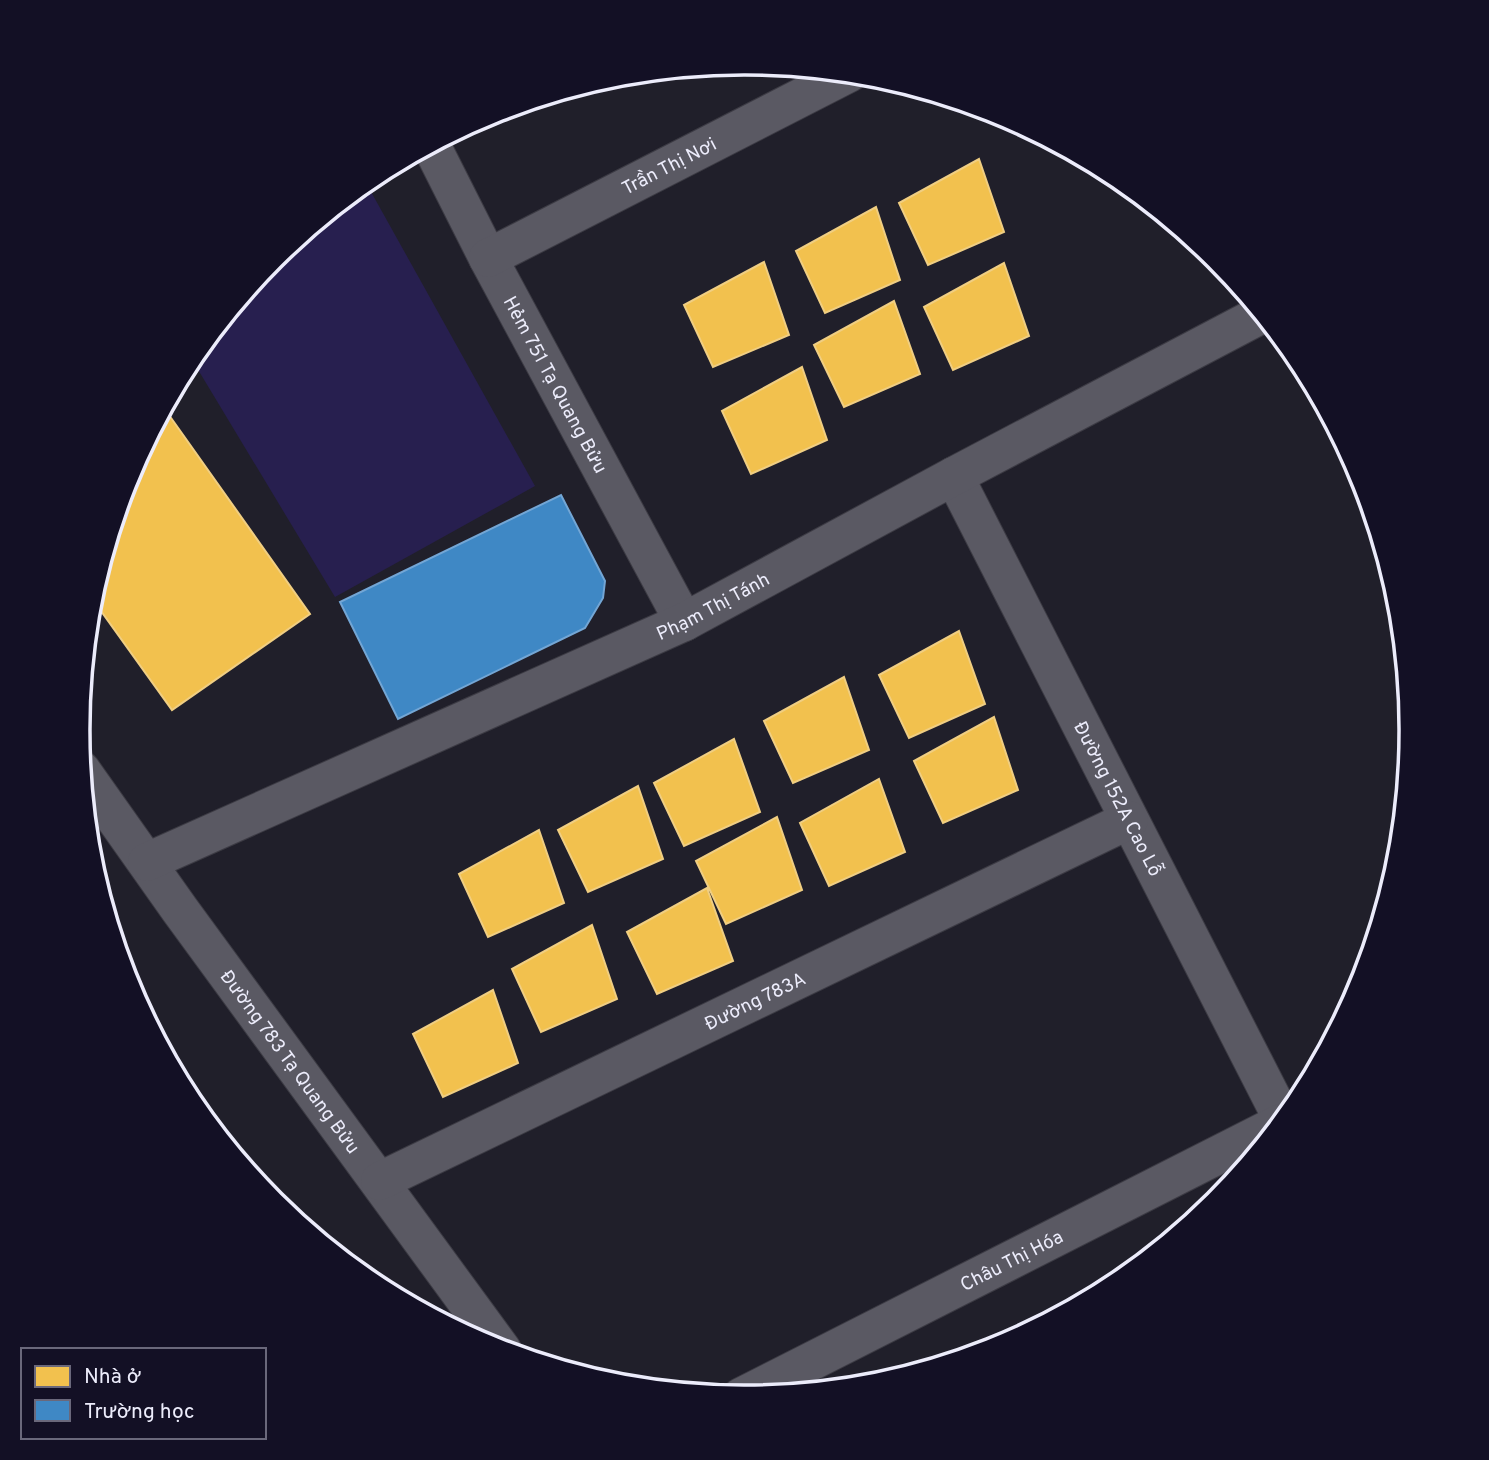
<svg xmlns="http://www.w3.org/2000/svg" width="1489" height="1460" font-family="Overpass,sans-serif">
  <style>
    .green { fill: #271f4f }
    .homes { fill: #f2c14e; stroke: #f0ce82; stroke-width: 2 }
    .schools { fill: #3f88c5; stroke: #73a6d5; stroke-width: 2 }
    .lines { fill: none; stroke-linecap: round; stroke-linejoin: round }
    .street-casing { stroke: #3c3b44; stroke-width: 40 }
    .street { stroke: #5a5963; stroke-width: 38 }
    .labels { text-anchor: middle; stroke-width: 7; stroke-linejoin: round; paint-order: stroke }
    .street-label { font-size: 19px; fill: #ececfb; stroke: #131025 }
    .rim { fill: none; stroke: #ececfb; stroke-width: 3.5 }
  </style>
  <rect width="100%" height="100%" fill="#201f2a"/>
  <!-- green -->
  <path class="green" d="M 370,190 L 535,486 L 335,597 L 191,358 L 266,267 Z"/>
  <!-- homes -->
  <path class="homes" d="M 979,159 L 1004,232 L 928,265 L 899,203 Z
    M 876,207 L 900,280 L 825,313 L 796,251 Z
    M 764,262 L 789,335 L 713,367 L 684,305 Z
    M 1004,263 L 1029,336 L 953,370 L 924,307 Z
    M 894,301 L 920,374 L 844,407 L 814,345 Z
    M 802,367 L 827,440 L 751,474 L 722,411 Z
    M 164,408 L 310,614 L 172,710 L 91,597 L 128,474 Z
    M 959,631 L 985,704 L 909,738 L 879,675 Z
    M 844,677 L 869,750 L 793,783 L 764,721 Z
    M 994,717 L 1018,790 L 943,823 L 914,761 Z
    M 734,739 L 760,812 L 684,846 L 654,783 Z
    M 879,779 L 905,852 L 829,886 L 800,823 Z
    M 638,786 L 663,859 L 588,892 L 558,830 Z
    M 777,817 L 802,890 L 726,924 L 696,861 Z
    M 539,830 L 564,903 L 488,937 L 459,874 Z
    M 707,888 L 733,961 L 657,994 L 627,932 Z
    M 592,925 L 617,999 L 541,1032 L 512,969 Z
    M 493,990 L 518,1063 L 443,1097 L 413,1034 Z"/>
  <!-- schools -->
  <path class="schools" d="M 561,495 L 605,581 L 603,598 L 585,628 L 398,719 L 340,602 Z"/>
  <g class="lines">
    <defs>
      <g id="street">
        <path id="s1" d="M 431,145 L 488,258 L 684,622"/>
        <path id="s2" d="M 488,258 L 849,73"/>
        <path id="s3" d="M 954,476 L 1283,1120"/>
        <path id="s4" d="M 81,770 L 180,910 L 502,1350"/>
        <path id="s5" d="M 147,862 L 684,622 L 954,476 L 1262,314"/>
        <path id="s6" d="M 380,1181 L 1129,820"/>
        <path id="s7" d="M 741,1397 L 1281,1123"/>
      </g>
    </defs>
    <!-- street casing -->
    <use href="#street" class="street-casing"/>
    <!-- street -->
    <use href="#street" class="street"/>
  </g>
  <g class="labels">
    <!-- street labels -->
    <g class="street-label">
      <text dy="7" stroke="none"><textPath href="#s2" startOffset="203">Trần Thị Nơi</textPath></text>
      <text dy="7" stroke="none"><textPath href="#s1" startOffset="270">Hẻm 751 Tạ Quang Bửu</textPath></text>
      <text dy="7" stroke="none"><textPath href="#s5" startOffset="621">Phạm Thị Tánh</textPath></text>
      <text dy="7" stroke="none"><textPath href="#s3" startOffset="362">Đường 152A Cao Lỗ</textPath></text>
      <text dy="7" stroke="none"><textPath href="#s6" startOffset="416">Đường 783A</textPath></text>
      <text dy="7" stroke="none"><textPath href="#s4" startOffset="359">Đường 783 Tạ Quang Bửu</textPath></text>
      <text dy="7" stroke="none"><textPath href="#s7" startOffset="303">Châu Thị Hóa</textPath></text>
    </g>
  </g>
  <!-- crop -->
  <path d="M0 0H1489V1460H0ZM744 75H745A654 654 0 0 1 1399 729V731A654 654 0 0 1 745 1385H744A654 654 0 0 1 90 731V729A654 654 0 0 1 744 75Z" fill="#131025" fill-rule="evenodd"/>
  <path class="rim" d="M744 75H745A654 654 0 0 1 1399 729V731A654 654 0 0 1 745 1385H744A654 654 0 0 1 90 731V729A654 654 0 0 1 744 75Z"/>
  <!-- legend -->
  <rect x="21" y="1348" width="245" height="91" fill="#131025" stroke="#6a687b" stroke-width="2"/>
  <rect x="35" y="1366" width="35" height="21" fill="#f2c14e" stroke="#6a687b" stroke-width="2"/>
  <text x="84" y="1383" font-size="21" fill="#ececfb">Nhà ở</text>
  <rect x="35" y="1400" width="35" height="21" fill="#3f88c5" stroke="#6a687b" stroke-width="2"/>
  <text x="84" y="1418" font-size="21" fill="#ececfb">Trường học</text>
</svg>
